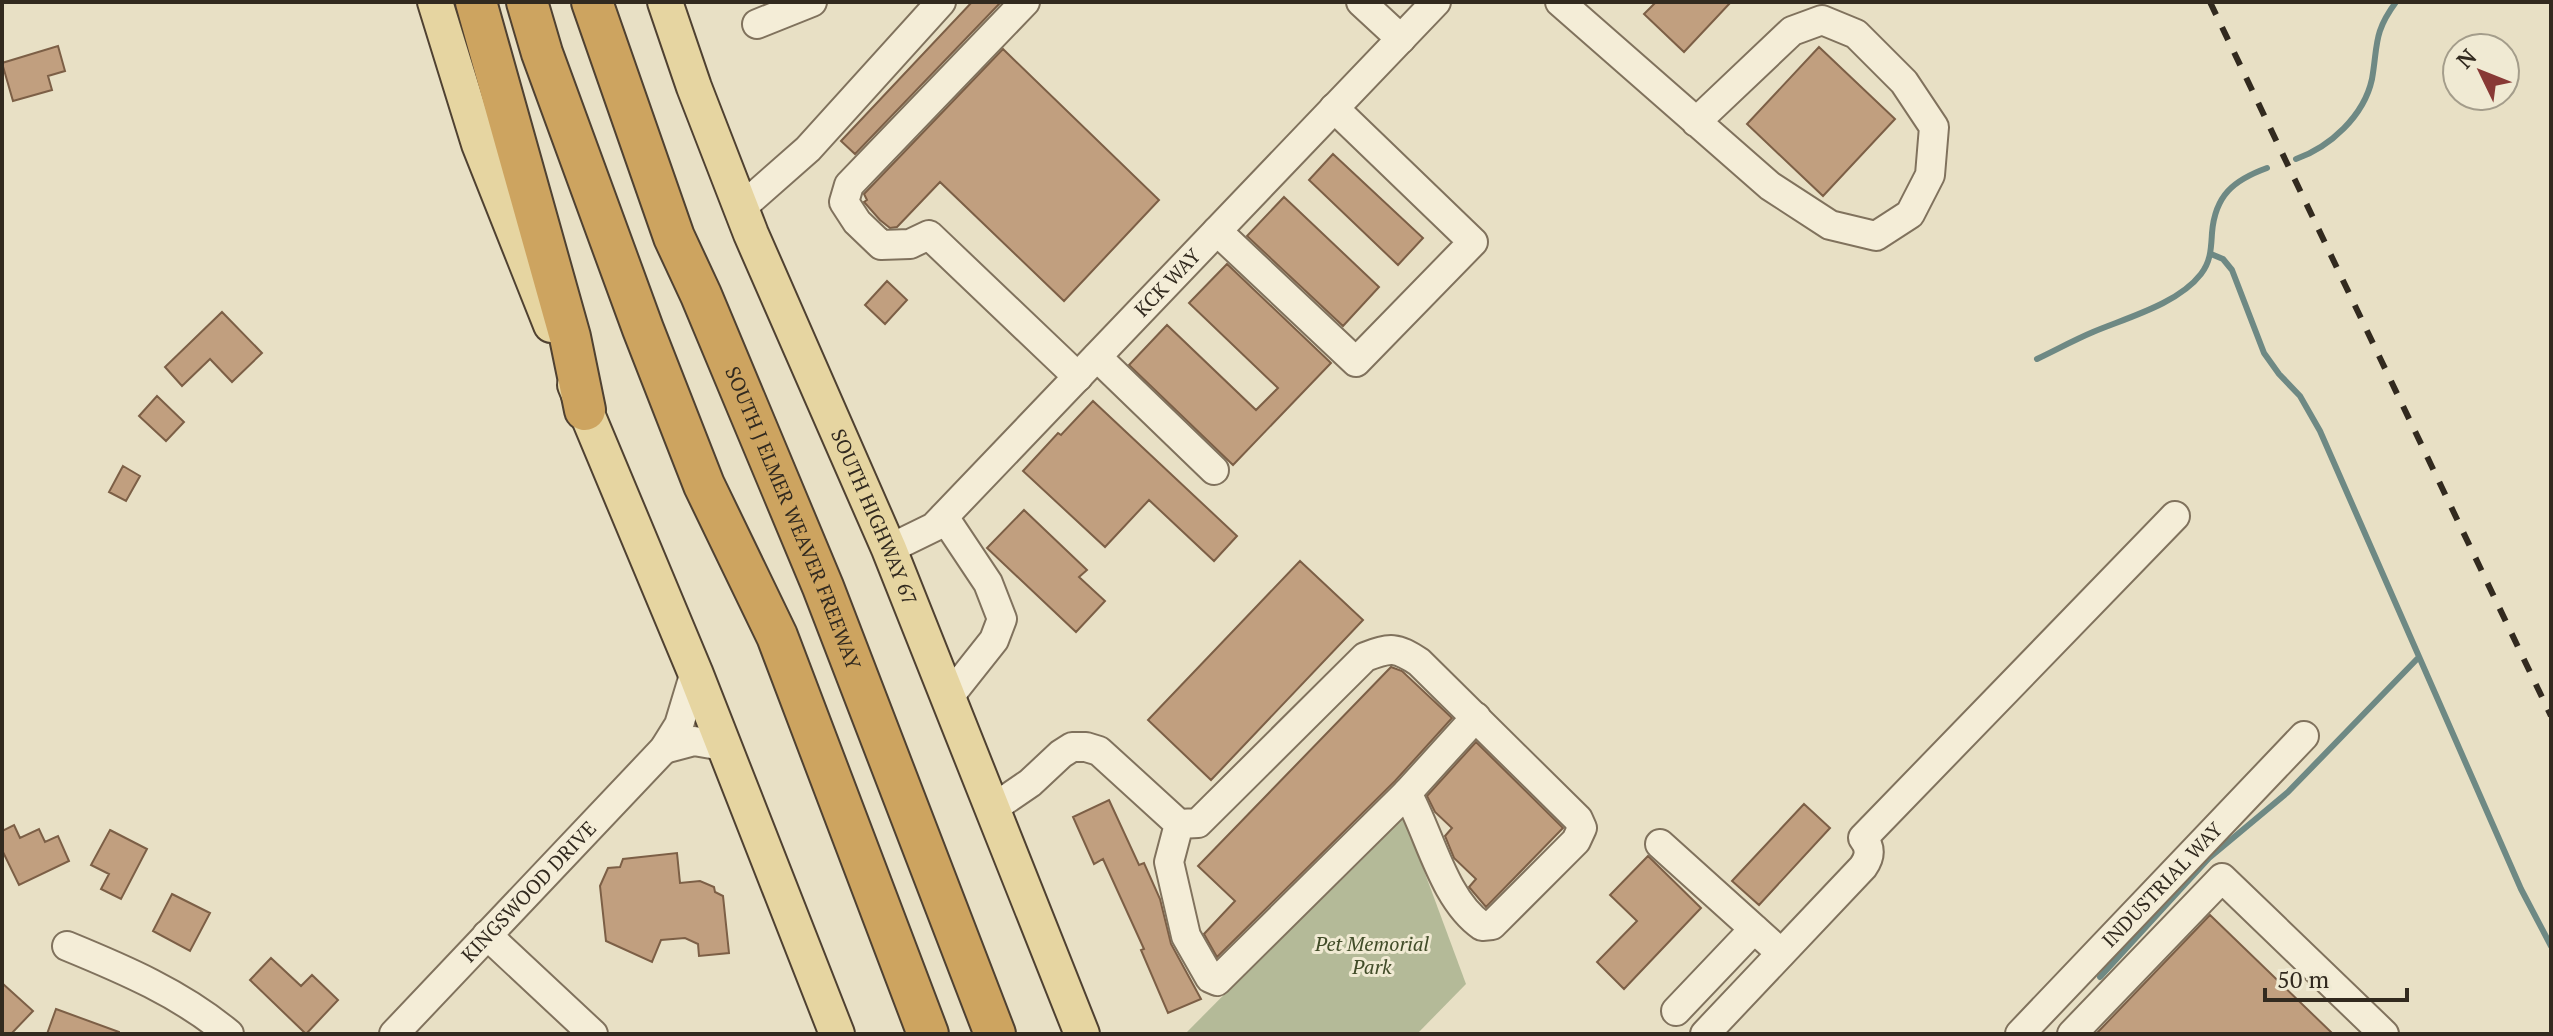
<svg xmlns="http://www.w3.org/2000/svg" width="2553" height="1036" font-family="'PT Serif',serif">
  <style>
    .cemetery { fill: #b4ba98 }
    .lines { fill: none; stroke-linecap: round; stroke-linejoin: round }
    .stream { stroke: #6e8984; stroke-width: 6 }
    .building { fill: #c19f7f; stroke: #7c5f46; stroke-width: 2 }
    .minor-casing { stroke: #80725d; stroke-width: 32 }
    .major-casing { stroke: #4f4131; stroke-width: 38 }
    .highway-casing { stroke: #4f4131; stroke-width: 44 }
    .minor { stroke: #f4edd7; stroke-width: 28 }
    .major { stroke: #e6d5a1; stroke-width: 34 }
    .highway { stroke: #cda460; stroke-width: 40 }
    .rail { stroke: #322a1f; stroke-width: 6; stroke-dasharray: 14 14; stroke-linecap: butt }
    .labels { text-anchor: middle; stroke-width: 6; stroke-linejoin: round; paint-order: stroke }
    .street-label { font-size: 20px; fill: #322a1f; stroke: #f0ead3 }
    .park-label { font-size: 20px; font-style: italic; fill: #414c28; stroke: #f0ead3 }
  </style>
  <rect width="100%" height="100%" fill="#e8e0c5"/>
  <!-- cemetery -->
  <path class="cemetery" d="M 1403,814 L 1466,984 L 1417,1034 L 1185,1034 Z"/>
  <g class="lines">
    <!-- stream -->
    <path class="stream" d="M 2296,159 C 2330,147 2364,116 2372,79 C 2378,45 2373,33 2396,2
      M 2211,254 L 2223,259 L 2232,270 L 2264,353 L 2279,374 L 2300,396 L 2320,431 L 2521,889 L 2551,946
      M 2037,359 C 2056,350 2074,340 2093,332 C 2126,318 2178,304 2201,274 C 2211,261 2211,248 2212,233 C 2215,195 2234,180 2267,168
      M 2100,977 L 2209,858 L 2288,792 L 2419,657"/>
  </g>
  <!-- building -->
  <path class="building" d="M 972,2 L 1001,2 L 855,154 L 841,141 Z
    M 1656,2 L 1731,2 L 1684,52 L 1644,14 Z
    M 58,46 L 65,71 L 48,76 L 52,90 L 13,101 L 2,63 Z
    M 1819,47 L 1895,119 L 1823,196 L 1747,124 Z
    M 1003,49 L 1159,200 L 1064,301 L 940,182 L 897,227 L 890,228 L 880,220 L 864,202 L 867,200 L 864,194 Z
    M 1333,154 L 1423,238 L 1398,265 L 1309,180 Z
    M 1284,197 L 1379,287 L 1343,326 L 1247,236 Z
    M 1227,264 L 1331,363 L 1233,465 L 1129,365 L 1167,325 L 1256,410 L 1278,388 L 1189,303 Z
    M 887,281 L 907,300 L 885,324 L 865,305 Z
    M 222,312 L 262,353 L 232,382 L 210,359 L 182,386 L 165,367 Z
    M 157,396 L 184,422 L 166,441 L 139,416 Z
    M 1093,401 L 1237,536 L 1214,561 L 1149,500 L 1105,547 L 1023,471 L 1058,433 L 1061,435 Z
    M 123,466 L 140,476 L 126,501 L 109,492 Z
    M 1024,510 L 1087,570 L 1079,577 L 1105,601 L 1076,632 L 987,548 Z
    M 1300,561 L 1363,620 L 1211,780 L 1148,720 Z
    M 1391,667 L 1402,671 L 1452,718 L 1395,781 L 1217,957 L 1204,934 L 1235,901 L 1198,866 Z
    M 1476,742 L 1563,828 L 1486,907 L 1469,887 L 1476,879 L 1454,858 L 1445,836 L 1452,828 L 1435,812 L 1427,796 Z
    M 1109,800 L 1139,865 L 1144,863 L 1160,899 L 1171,944 L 1201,999 L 1168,1013 L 1141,950 L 1144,949 L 1103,859 L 1094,864 L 1073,817 Z
    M 1804,804 L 1830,828 L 1759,905 L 1732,881 Z
    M 14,825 L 20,838 L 39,829 L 45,842 L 58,836 L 69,861 L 19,885 L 2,850 L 2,831 Z
    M 110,830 L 147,849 L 121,899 L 101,889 L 109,874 L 91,865 Z
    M 677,853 L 680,883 L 700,881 L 714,887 L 715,892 L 723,896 L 729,953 L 699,956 L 698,944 L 685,938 L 661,940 L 652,962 L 606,941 L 600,886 L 608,868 L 620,867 L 623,859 Z
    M 1648,856 L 1701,908 L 1624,989 L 1597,962 L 1637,921 L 1610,895 Z
    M 172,894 L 210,913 L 190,951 L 153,931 Z
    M 2210,915 L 2333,1034 L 2096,1034 Z
    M 271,958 L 301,986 L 312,975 L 338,1000 L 306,1034 L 250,980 Z
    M 2,983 L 33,1011 L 11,1034 L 2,1034 Z
    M 56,1009 L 119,1032 L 119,1034 L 47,1034 Z"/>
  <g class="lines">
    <defs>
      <g id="minor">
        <path d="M 1025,2 L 849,185 L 844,202 L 857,222 L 881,245 L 910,244 L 929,235 L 1078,377"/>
        <path d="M 1361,2 L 1401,39"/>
        <path d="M 1560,2 L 1770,186 L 1830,225 L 1876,236 L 1910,214 L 1930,175 L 1934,127 L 1904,82 L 1856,34 L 1822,20 L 1792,31 L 1696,122"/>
        <path d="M 757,24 L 812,2"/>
        <path d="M 741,208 L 808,149 L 941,2"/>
        <path d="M 1217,231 L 1356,362 L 1473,242 L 1334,108"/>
        <path d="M 1097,357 L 1214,470"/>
        <path d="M 944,517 L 988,583 L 1002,619 L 994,640 L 948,698"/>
        <path id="s1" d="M 889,549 L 934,527 L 1436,2"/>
        <path d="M 664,749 L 694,741 L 723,746"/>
        <path d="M 1407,793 L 1476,717"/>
        <path d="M 992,809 L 1030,783 L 1061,754 L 1072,747 L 1086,747 L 1099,751 L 1179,824 L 1198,823 L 1365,657 C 1391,647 1396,647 1419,662 L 1578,819 L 1582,828 L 1576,841 L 1492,925 L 1482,926 C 1443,899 1430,834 1407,793 L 1217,981 L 1210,978 L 1186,936 L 1169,862 L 1179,824"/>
        <path d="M 1660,844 L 1781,953"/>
        <path d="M 487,935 L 593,1034"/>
        <path d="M 67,946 C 123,969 182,994 229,1034"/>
        <path d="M 1676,1011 L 1754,929"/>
        <path id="s2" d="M 394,1034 L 664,749 L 679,725 L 695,672"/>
        <path d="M 1705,1034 L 1863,867 C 1870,857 1871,848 1863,838 L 2175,516"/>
        <path id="s3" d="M 2020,1034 L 2304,736"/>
        <path d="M 2072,1034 L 2222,878 L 2384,1034"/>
      </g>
      <g id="major">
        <path d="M 435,2 L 479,144 L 551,325"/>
        <path id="s4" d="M 665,2 L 694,87 L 751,234 L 889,549 L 1082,1034"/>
        <path d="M 575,385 L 695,672 L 837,1034"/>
      </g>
      <g id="highway">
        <path d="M 476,2 L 570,337 L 585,410"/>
        <path d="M 527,2 L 542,53 L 643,329 L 704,485 L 777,636 L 928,1034"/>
        <path id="s5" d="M 592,2 L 674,237 L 701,295 L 823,587 L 995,1034"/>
      </g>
    </defs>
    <!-- minor casing -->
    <use href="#minor" class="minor-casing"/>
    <!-- major casing -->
    <use href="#major" class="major-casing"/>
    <!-- highway casing -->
    <use href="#highway" class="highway-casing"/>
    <!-- minor -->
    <use href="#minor" class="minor"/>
    <!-- major -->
    <use href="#major" class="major"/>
    <!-- highway -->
    <use href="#highway" class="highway"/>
    <!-- rail -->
    <path class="rail" d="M 2210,2 L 2551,716"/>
  </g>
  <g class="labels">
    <!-- street labels -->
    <g class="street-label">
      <text dy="7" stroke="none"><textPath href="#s1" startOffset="388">KCK WAY</textPath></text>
      <text dy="7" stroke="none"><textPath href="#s5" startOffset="554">SOUTH J ELMER WEAVER FREEWAY</textPath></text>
      <text dy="7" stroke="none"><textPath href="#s4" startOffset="556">SOUTH HIGHWAY 67</textPath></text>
      <text dy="7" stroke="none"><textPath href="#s3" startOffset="206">INDUSTRIAL WAY</textPath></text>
      <text dy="7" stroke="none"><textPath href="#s2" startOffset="196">KINGSWOOD DRIVE</textPath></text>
    </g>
    <!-- park labels -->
    <g class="park-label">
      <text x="1372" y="951">Pet Memorial<tspan x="1372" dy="23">Park</tspan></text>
    </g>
  </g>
  <!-- border -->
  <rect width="2553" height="1036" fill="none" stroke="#322a1f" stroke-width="8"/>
  <!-- north arrow -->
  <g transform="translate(2481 72) rotate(313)"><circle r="38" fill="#f0ead3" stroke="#a49d8b" stroke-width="2"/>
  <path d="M0-6L14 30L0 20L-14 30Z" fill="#883935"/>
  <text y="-12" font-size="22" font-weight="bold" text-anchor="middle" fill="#322a1f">N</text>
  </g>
  <!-- scale -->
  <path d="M2265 988v12h142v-12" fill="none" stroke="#322a1f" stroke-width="4"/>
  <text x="2277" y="988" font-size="24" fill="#322a1f" stroke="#f0ead3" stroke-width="6" paint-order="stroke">50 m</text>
</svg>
